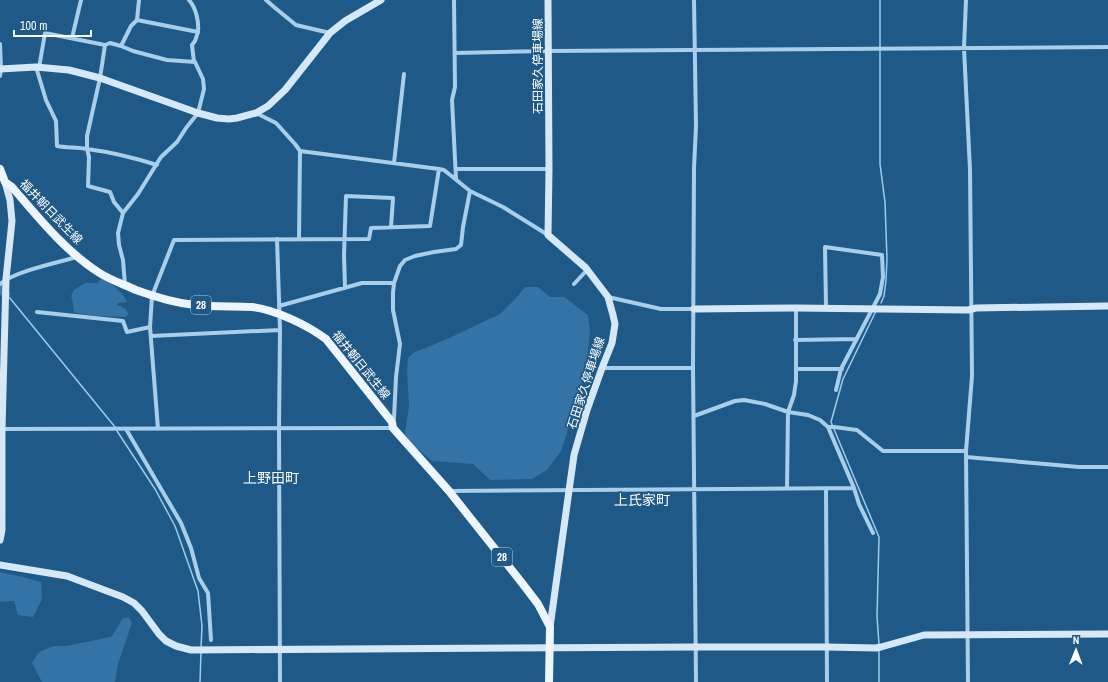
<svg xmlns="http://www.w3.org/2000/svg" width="1108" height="682" font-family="'Archivo Narrow','Noto Sans JP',sans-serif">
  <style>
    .green { fill: #3373a5 }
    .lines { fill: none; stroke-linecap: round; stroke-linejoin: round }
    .stream { stroke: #9dcbec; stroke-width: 1.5 }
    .river { stroke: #51799a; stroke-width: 9 }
    .street { stroke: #a9ceea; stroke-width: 4 }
    .secondary { stroke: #d5e8f8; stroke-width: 7 }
    .primary { stroke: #edf6fe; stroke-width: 8 }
    .labels { text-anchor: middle; stroke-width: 3.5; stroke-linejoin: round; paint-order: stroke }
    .shield { fill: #1f5987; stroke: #bccddb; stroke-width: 1 }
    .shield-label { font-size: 11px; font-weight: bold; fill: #fff }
    .street-label { font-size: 12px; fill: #fff; stroke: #1f5987 }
    .quarter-label { font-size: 14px; fill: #fff; stroke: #1f5987 }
  </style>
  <rect width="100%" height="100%" fill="#1f5987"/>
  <!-- green -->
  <path class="green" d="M 103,278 C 111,283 124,293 127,302 L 118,303 L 117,305 C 123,307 127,308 128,315 L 126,317 L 96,316 L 75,313 C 72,308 74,302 71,296 L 74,290 L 85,283 L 98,283 L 100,279 Z
    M 525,287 L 538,287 L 550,297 L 564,297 L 588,315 L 590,331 L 587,360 L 580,391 L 561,451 L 547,470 L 532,479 L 490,480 L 473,464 L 432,461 L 411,443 L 405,434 L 409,406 L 407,371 L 408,358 L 413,353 L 447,339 L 500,314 L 516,298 Z
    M 0,572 L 23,577 L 41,582 L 42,599 L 33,617 L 18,615 L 14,601 L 0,602 Z
    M 129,617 L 132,623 L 118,664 L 115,682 L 42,682 L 32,663 L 39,652 L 54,646 L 66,646 L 106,638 L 112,636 L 123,618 Z"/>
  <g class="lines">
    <!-- stream -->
    <path class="stream" d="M 880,0 L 880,164 L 885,202 L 887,259 L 886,281 L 884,296 L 881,303
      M 9,297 L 115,427
      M 876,311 L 843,379 L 831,422 L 879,537 L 877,617 L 879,644
      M 117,431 L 155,489 L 175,526 L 198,591 L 202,626 L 201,648
      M 200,682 L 201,652
      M 879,682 L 879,650"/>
    <!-- river -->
    <path class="river" d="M 0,288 L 6,294"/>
    <!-- street -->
    <path class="street" d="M 266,0 L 274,7 L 296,25 L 330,33
      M 454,0 L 455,87 L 452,100 L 456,179
      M 694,0 L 696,126 L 694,168 L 693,368 L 696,682
      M 966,0 L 964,48 L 970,170 L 972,376 L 966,451 L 968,682
      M 137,20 L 198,32 C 199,21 196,8 189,0
      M 72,38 L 81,0
      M 0,44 L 1,69 L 0,76
      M 105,45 L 100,78 L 87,136 L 87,149 L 89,157 L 88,186 L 110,192 L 114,202 L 123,213
      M 455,53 L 548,51 L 1108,47
      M 194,62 L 192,45 L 195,41 L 198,32
      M 36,67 L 46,100 L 56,121 L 57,146 C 67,148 77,147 87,149 C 110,152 135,158 157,165
      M 39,68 L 45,33 L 105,45 L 110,43 L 121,46
      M 256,113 L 276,123 L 295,144 L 300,151 L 299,239
      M 300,151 L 439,169 L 444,170 L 470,191 L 503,207 L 548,235
      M 394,163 L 404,74
      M 456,169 L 549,169
      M 277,239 L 280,330 L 279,428 L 280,682
      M 0,284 C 16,271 56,263 77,257
      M 574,284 L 587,270
      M 125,285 L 123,260 L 119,245 L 118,233 L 123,213 L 138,194 L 161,157 L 177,142 L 186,128 L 198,113 L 204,89 L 203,79 L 195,62 L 167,60 L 133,51 L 121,46 L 131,26 L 137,20 L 139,0
      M 345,288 L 344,255 L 346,196 L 393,198 L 391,227
      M 608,297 L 661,309 L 694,309
      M 279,306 L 362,283 L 394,283
      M 826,306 L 825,247 L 882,255 L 883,277 L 880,294 L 841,369 L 836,390
      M 37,312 L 123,321 L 127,332 L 150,327
      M 151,336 L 280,330
      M 795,340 L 857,339
      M 602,368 L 693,368
      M 796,369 L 842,369
      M 694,416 L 735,401 L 744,400 L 765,404 L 788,412 L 808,415 L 820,420 L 828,427 L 854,488 L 859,504 L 873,533
      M 392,422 L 394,418 L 396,377 L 400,344 L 393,310 L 393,293 L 394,283 L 400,266 L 405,260 L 415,256 L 434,252 L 456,249 L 461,245 L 463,227 L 470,191
      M 828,427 L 834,427 L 857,430 L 883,451 L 966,451
      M 2,429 L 393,428
      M 126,429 L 181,523 L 191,548 L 199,578 L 208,593 L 211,640
      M 158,429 L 150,327 L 152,296 L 174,240 L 369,239 L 371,228 L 430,226 L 439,169
      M 966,457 L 1079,467 L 1108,467
      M 787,488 L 788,412 L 794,395 L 796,381 L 796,308
      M 826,488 L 827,682
      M 450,491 L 854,488"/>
    <!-- secondary -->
    <path class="secondary" d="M 548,0 L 549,169 L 548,235 L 586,268 L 608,297 L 613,315 L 615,324 L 612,343 L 602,368 L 587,410 L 574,455 L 550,627
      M 0,69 L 36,67 L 69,70 L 100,78 L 198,113 L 217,118 L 229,119 L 237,118 L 256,113 L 268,106 L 285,90 L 330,33 L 345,21 L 381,0
      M 694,309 L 796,308 L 968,310 L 976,308 L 1108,306
      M 0,540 L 2,530 L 2,429 L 6,279 L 12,221 L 10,200 L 5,182
      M 0,565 L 67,576 L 123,597 L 134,603 L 142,611 L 159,634 L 166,641 L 176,646 L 191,650 L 695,647 L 827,647 L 876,648 L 881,647 L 924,635 L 1108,634"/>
    <!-- primary -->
    <path class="primary" d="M 0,169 L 5,182 L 12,187 C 38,217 64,250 98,272 C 110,280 123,284 136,290 C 155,297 175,303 195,305 C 214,307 233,306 252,307 C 276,310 307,325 326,339 L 392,422 L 393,428 L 449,491 L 522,583 L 538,604 L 550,627 L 549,682"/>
  </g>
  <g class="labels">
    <!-- shield labels -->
    <g class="shield">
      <rect x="191" y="296" width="20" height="18" rx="3"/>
      <rect x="492" y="548" width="20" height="18" rx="3"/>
    </g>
    <g class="shield-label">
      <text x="201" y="309">28</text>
      <text x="502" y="561">28</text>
    </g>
    <!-- street labels -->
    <g class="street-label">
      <text transform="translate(538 66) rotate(-90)" y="4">石田家久停車場線</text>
      <text transform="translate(51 212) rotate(46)" y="4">福井朝日武生線</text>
      <text transform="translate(361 365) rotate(51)" y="4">福井朝日武生線</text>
      <text transform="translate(586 383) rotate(-72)" y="4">石田家久停車場線</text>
    </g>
    <!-- quarter labels -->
    <g class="quarter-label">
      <text x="271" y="483">上野田町</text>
      <text x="642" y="505">上氏家町</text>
    </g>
  </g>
  <!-- north arrow -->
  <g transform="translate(1076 650) rotate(1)" stroke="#1f5987" stroke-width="3" paint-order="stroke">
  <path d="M0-3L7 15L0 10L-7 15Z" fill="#ffffff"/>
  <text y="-6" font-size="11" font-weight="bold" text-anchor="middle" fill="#ffffff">N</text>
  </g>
  <!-- scale -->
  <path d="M14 30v6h77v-6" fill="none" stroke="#ffffff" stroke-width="2"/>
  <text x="20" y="30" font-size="12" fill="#ffffff" stroke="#1f5987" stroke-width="3" paint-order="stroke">100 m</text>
</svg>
